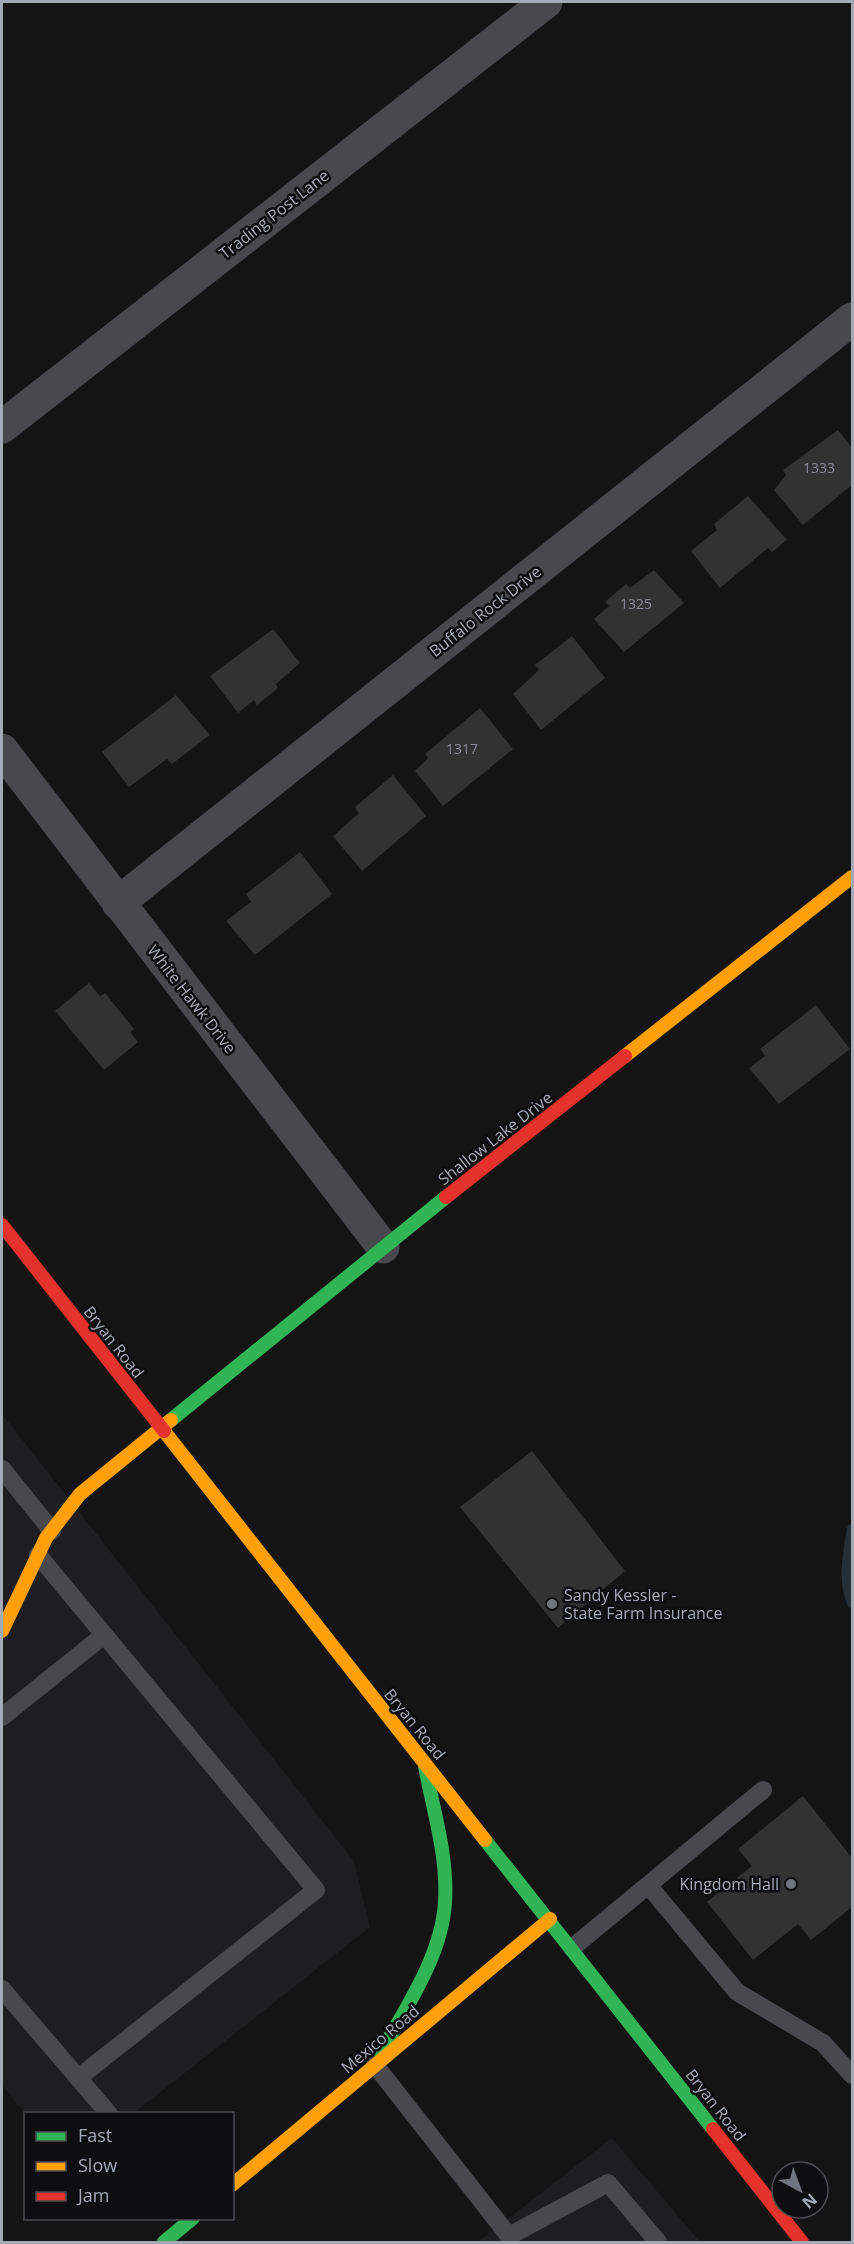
<svg xmlns="http://www.w3.org/2000/svg" width="854" height="2244" font-family="'Open Sans',sans-serif">
  <style>
    .built { fill: #1e1e20 }
    .lines { fill: none; stroke-linecap: round; stroke-linejoin: round }
    .stream { stroke: #272f36; stroke-width: 10 }
    .building { fill: #323233 }
    .lane { stroke: #48494d; stroke-width: 18 }
    .street { stroke: #48494d; stroke-width: 33 }
    .fast { stroke: #30b455; stroke-width: 14 }
    .slow { stroke: #ff9f0a; stroke-width: 14 }
    .jam { stroke: #e5322d; stroke-width: 14 }
    .poi-dot { fill: #72757d; stroke: #0e0e10; stroke-width: 2 }
    .labels { text-anchor: middle; stroke-width: 5; stroke-linejoin: round; paint-order: stroke }
    .number-label { font-size: 14px; fill: #888b95 }
    .street-label { font-size: 16px; fill: #a4a9b6; stroke: #0e0e10 }
    .poi-label { font-size: 16px; fill: #a4a9b6; stroke: #0e0e10; text-anchor: start }
  </style>
  <rect width="100%" height="100%" fill="#141414"/>
  <!-- built -->
  <path class="built" d="M 2,1414 L 354,1861 L 370,1927 L 134,2113 L 25,2114 L 2,2085 Z
    M 612,2138 L 700,2242 L 478,2242 Z"/>
  <g class="lines">
    <!-- stream -->
    <path class="stream" d="M 852,1529 C 848,1553 842,1580 852,1603"/>
  </g>
  <!-- building -->
  <path class="building" d="M 838,430 L 852,448 L 852,485 L 803,525 L 774,490 L 786,475 L 783,470 Z
    M 748,496 L 787,540 L 772,552 L 768,548 L 720,588 L 691,551 L 717,530 L 714,524 Z
    M 654,570 L 684,603 L 624,652 L 594,619 L 609,606 L 605,602 L 626,584 L 630,588 Z
    M 273,629 L 300,663 L 276,684 L 278,688 L 257,705 L 254,700 L 238,713 L 210,676 Z
    M 572,636 L 605,678 L 541,730 L 513,694 L 539,670 L 535,665 Z
    M 176,695 L 210,735 L 172,764 L 167,759 L 129,787 L 102,752 Z
    M 480,708 L 513,749 L 443,806 L 415,771 L 428,758 L 425,754 Z
    M 393,775 L 426,816 L 362,871 L 333,836 L 359,813 L 355,807 Z
    M 300,852 L 332,894 L 255,955 L 226,921 L 251,902 L 246,894 Z
    M 89,983 L 100,996 L 105,993 L 134,1029 L 130,1032 L 138,1042 L 104,1070 L 55,1011 Z
    M 816,1005 L 850,1049 L 779,1104 L 749,1068 L 765,1056 L 760,1049 Z
    M 532,1451 L 625,1571 L 558,1628 L 460,1507 Z
    M 803,1796 L 852,1858 L 852,1907 L 811,1940 L 798,1924 L 753,1960 L 707,1902 L 752,1866 L 738,1849 Z"/>
  <g class="lines">
    <!-- lane -->
    <path class="lane" d="M 2,1469 L 52,1531
      M 38,1555 L 316,1890 L 78,2078
      M 2,1717 L 104,1635
      M 648,1885 L 737,1992 L 823,2043 L 852,2075
      M 572,1948 L 763,1790
      M 2,1989 L 109,2114
      M 375,2065 L 509,2236 L 608,2183 L 658,2242"/>
    <!-- street -->
    <path class="street" d="M 2,427 L 546,2
      M 2,750 L 383,1247
      M 118,903 L 852,319"/>
    <!-- fast -->
    <path class="fast" d="M 171,1420 L 446,1197
      M 485,1840 L 713,2129
      M 381,2053 C 406,2007 442,1956 445,1902 C 448,1856 433,1810 425,1766
      M 164,2242 L 193,2218"/>
    <!-- slow -->
    <path class="slow" d="M 625,1056 L 852,877
      M 164,1431 L 485,1840
      M 2,1631 L 46,1538 L 80,1494 L 171,1420
      M 232,2185 L 550,1919"/>
    <!-- jam -->
    <path class="jam" d="M 446,1197 L 625,1056
      M 2,1225 L 164,1431
      M 713,2129 L 802,2242"/>
  </g>
  <!-- markers -->
  <g class="poi-dot">
    <circle cx="552" cy="1604" r="6"/>
    <circle cx="791" cy="1884" r="6"/>
  </g>
  <g class="labels">
    <!-- number labels -->
    <g class="number-label">
      <text x="819" y="473">1333</text>
      <text x="636" y="609">1325</text>
      <text x="462" y="754">1317</text>
    </g>
    <!-- street labels -->
    <g class="street-label">
      <text transform="translate(274 214) rotate(-38)" y="6">Trading Post Lane</text>
      <text transform="translate(485 611) rotate(-38)" y="6">Buffalo Rock Drive</text>
      <text transform="translate(192 999) rotate(52)" y="6">White Hawk Drive</text>
      <text transform="translate(495 1138) rotate(-38)" y="6">Shallow Lake Drive</text>
      <text transform="translate(114 1342) rotate(52)" y="6">Bryan Road</text>
      <text transform="translate(415 1724) rotate(51)" y="6">Bryan Road</text>
      <text transform="translate(380 2039) rotate(-40)" y="6">Mexico Road</text>
      <text transform="translate(716 2105) rotate(52)" y="6">Bryan Road</text>
    </g>
    <!-- poi labels -->
    <g class="poi-label">
      <text x="564" y="1601">Sandy Kessler -<tspan x="564" dy="18">State Farm Insurance</tspan></text>
      <text x="779" y="1890" text-anchor="end">Kingdom Hall</text>
    </g>
  </g>
  <!-- border -->
  <rect width="854" height="2244" fill="none" stroke="#a4a9b6" stroke-width="6"/>
  <!-- legend -->
  <rect x="24" y="2112" width="210" height="108" fill="#0e0e10" stroke="#4a4c52" stroke-width="1.5"/>
  <rect x="36" y="2132" width="30" height="9" fill="#30b455" stroke="#4a4c52" stroke-width="1.5"/>
  <text x="78" y="2142" font-size="18" fill="#a4a9b6">Fast</text>
  <rect x="36" y="2162" width="30" height="9" fill="#ff9f0a" stroke="#4a4c52" stroke-width="1.5"/>
  <text x="78" y="2172" font-size="18" fill="#a4a9b6">Slow</text>
  <rect x="36" y="2192" width="30" height="9" fill="#e5322d" stroke="#4a4c52" stroke-width="1.5"/>
  <text x="78" y="2202" font-size="18" fill="#a4a9b6">Jam</text>
  <!-- north arrow -->
  <g transform="translate(800 2190) rotate(139)"><circle r="28" fill="#0e0e10" stroke="#4a4c52" stroke-width="1.5"/>
  <path d="M0-4.5L10 22L0 15L-10 22Z" fill="#72757d"/>
  <text y="-9" font-size="16" font-weight="bold" text-anchor="middle" fill="#a4a9b6">N</text>
  </g>
</svg>
